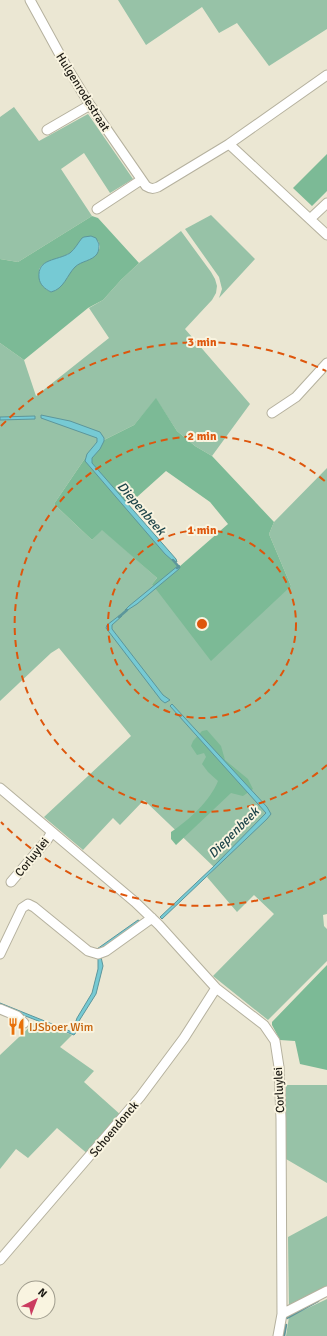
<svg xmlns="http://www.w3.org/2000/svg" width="327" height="1336" font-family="Signika,sans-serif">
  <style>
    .green { fill: #97c2a7 }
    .forest { fill: #7cba96; fill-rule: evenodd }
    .water { fill: #76cad4; stroke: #5c969b }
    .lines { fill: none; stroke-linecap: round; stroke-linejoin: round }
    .stream { stroke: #5c969b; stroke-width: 2.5 }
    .minor-casing { stroke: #b5b19e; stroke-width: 11 }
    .minor { stroke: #fff; stroke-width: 9 }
    .ring { fill: none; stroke: #de560c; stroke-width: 2; stroke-dasharray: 7 5 }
    .labels { text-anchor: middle; stroke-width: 4; stroke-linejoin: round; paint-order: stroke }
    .street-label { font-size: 12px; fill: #1e1c15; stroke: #f9f4e0 }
    .food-label { font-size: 12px; fill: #c56008; stroke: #f9f4e0; text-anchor: start }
    .water-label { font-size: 13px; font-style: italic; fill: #1d4449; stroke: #f9f4e0 }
    .centre { fill: #de560c; stroke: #f9f4e0; stroke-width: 2 }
    .ring-label { font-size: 12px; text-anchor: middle; font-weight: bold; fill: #de560c; stroke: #f9f4e0; stroke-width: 4; stroke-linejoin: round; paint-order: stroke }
  </style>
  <rect width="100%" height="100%" fill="#ebe7d3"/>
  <!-- green -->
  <path class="green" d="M 118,0 L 327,0 L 327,29 L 269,66 L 237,23 L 219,33 L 202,7 L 146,45 Z
    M 14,107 L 39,141 L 88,114 L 133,179 L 110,193 L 84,153 L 61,169 L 92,216 L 18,262 L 0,259 L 0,117 Z
    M 211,215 L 255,259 L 219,298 L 222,289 L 219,277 L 185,229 Z
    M 181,231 L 211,272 L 215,279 L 217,286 L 216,293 L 212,300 L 185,329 L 250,404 L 212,456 L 195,446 L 177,431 L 156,399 L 134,425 L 94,445 L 54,504 L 92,540 L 102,529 L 157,578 L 152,584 L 291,586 L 269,534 L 274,522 L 327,468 L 327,914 L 323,915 L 324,926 L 327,929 L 327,961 L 268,1020 L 213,976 L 274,914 L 254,895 L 237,912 L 207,877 L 215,868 L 144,800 L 120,825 L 113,818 L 83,850 L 44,817 L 131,736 L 59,648 L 51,653 L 0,701 L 0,343 L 24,360 L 36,396 L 109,338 L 89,308 L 103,300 L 121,280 L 139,263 Z
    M 36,1021 L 72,1035 L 60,1047 L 94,1071 L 84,1082 L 122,1116 L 89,1155 L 57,1128 L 28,1158 L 16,1149 L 0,1169 L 0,1055 Z
    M 286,1085 L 327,1085 L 327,1183 L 286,1159 Z
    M 327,1216 L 327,1289 L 289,1310 L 288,1237 Z
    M 327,1299 L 327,1336 L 286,1336 L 289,1317 Z"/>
  <!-- forest -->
  <path class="forest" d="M 327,154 L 327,191 L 312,206 L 293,188 Z
    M 92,216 L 98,218 L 139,263 L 121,280 L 103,300 L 88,308 L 24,360 L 0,343 L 0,259 L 18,262 ZM 84,237 L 98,241 C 106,256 82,259 75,266 C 65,276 66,286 51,292 C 44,289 42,285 40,278 C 36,264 45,264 55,260 C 60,258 65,256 70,253 C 76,249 79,241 84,237 Z
    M 156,398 L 177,431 L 195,446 L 212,456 L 274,522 L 269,534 L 291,586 L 211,661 L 152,584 L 157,578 L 102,530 L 92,540 L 54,504 L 94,445 L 134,425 ZM 166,471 L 210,502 L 228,524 L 179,567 L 127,506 Z
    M 207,730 L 221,746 L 225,760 L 248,779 L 253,789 L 243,796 L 231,793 L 176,845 L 171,839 L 171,832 C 189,820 210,801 218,781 L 208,772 L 202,764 L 206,757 L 204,753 L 197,755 L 191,746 L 193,741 L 202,731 Z
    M 327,965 L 327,1070 L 300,1064 L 295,1041 L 280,1040 L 272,1025 L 272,1022 Z"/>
  <!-- water -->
  <path class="water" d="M 91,236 L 96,238 L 99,244 C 99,247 99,251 97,254 C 92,261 81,261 75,267 C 67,275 64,289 51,292 C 45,289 40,285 39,278 C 37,258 57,261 70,253 C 75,249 78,243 82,238 L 84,237 Z
    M 41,415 L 70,421 L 100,432 L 104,438 L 104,441 L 100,449 L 92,458 L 92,463 L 176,559 L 177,562 L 173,561 L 165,554 L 85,461 L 87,454 L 97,442 L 97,438 L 41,418 Z
    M 35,416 L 35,419 L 0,420 L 0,417 Z
    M 179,565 L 180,567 L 179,569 L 137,604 L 126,611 L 125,610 L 129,606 Z
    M 120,615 L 122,616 L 112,625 L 112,629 L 163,695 L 170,700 L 165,703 L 161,700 L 106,628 L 107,625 Z
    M 172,704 L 267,807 L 271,814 L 267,819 L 162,919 L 160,917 L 213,867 L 266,813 L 170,706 Z
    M 138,920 L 140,921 L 140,923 L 101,949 L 97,949 Z
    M 101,957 L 103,966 L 96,994 L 79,1021 L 77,1031 L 74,1035 L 0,1006 L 0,1003 L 72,1032 L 77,1018 L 92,993 L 98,969 L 98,958 Z"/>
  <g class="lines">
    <!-- stream -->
    <path class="stream" d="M 173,560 L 179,567 L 177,568
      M 119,617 L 127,610
      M 287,1318 L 318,1301
      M 284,1336 L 286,1325"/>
    <defs>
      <path id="minor" d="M 30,0 L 65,64 L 90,105 L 146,186 C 151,189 153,189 158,187 L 229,144 L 327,235
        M 47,130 L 90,105
        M 229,144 L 327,75
        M 97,209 L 141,180
        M 310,219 L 327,203
        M 272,413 L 296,397 L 327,363
        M 0,788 L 135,902 L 159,925 L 216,988 L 264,1025 L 275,1041 L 279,1067 L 281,1119 L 282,1314 L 278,1336
        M 11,882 L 47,840 L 52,832
        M 0,954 L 22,908 L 28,904 L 34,907 L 88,951 L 98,954 L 106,951 L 152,918
        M 0,1009 L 17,1016 L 24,1023
        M 0,1260 L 140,1097 L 184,1038 L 216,988
        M 282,1314 L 327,1291"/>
    </defs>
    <!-- minor casing -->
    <use href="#minor" class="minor-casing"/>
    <!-- minor -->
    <use href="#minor" class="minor"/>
  </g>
  <!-- distance rings -->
  <g class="ring">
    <circle cx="202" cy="624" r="94"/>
    <path d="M327 765A188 188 0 1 1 327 483"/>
    <path d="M326 877A282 282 0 0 1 1 822M1 426A282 282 0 0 1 326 371"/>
  </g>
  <!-- icons -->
  <defs>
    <symbol id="restaurant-bare" viewBox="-9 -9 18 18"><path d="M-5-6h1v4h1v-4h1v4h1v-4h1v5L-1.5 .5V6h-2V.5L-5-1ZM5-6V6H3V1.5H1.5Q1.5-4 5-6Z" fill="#e8710a" stroke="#f9f4e0" stroke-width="2.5" paint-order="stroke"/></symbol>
  </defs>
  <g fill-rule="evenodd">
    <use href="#restaurant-bare" x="4" y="1014" width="25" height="25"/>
  </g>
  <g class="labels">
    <!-- street labels -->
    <g class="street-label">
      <text transform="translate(83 92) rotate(58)" y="4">Hulgenrodestraat</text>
      <text transform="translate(32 857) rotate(-51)" y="4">Corluylei</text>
      <text transform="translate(279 1090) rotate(-93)" y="4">Corluylei</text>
      <text transform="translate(114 1129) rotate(-50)" y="4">Schoendonck</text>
    </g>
    <!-- food labels -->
    <g class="food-label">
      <text x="29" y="1031">IJSboer Wim</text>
    </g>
    <!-- water labels -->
    <g class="water-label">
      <text transform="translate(142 508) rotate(49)" y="5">Diepenbeek</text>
      <text transform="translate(233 832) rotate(-45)" y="5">Diepenbeek</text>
    </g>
  </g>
  <circle cx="202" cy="624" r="6" class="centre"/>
  <g class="ring-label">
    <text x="202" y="346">3 min</text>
    <text x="202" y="440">2 min</text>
    <text x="202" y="534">1 min</text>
  </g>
  <!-- north arrow -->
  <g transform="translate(36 1300) rotate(42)"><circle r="19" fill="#f9f4e0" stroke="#a19e8f"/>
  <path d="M0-3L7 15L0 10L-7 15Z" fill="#cb3c60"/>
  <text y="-6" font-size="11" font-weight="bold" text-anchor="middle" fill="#1e1c15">N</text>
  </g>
</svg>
